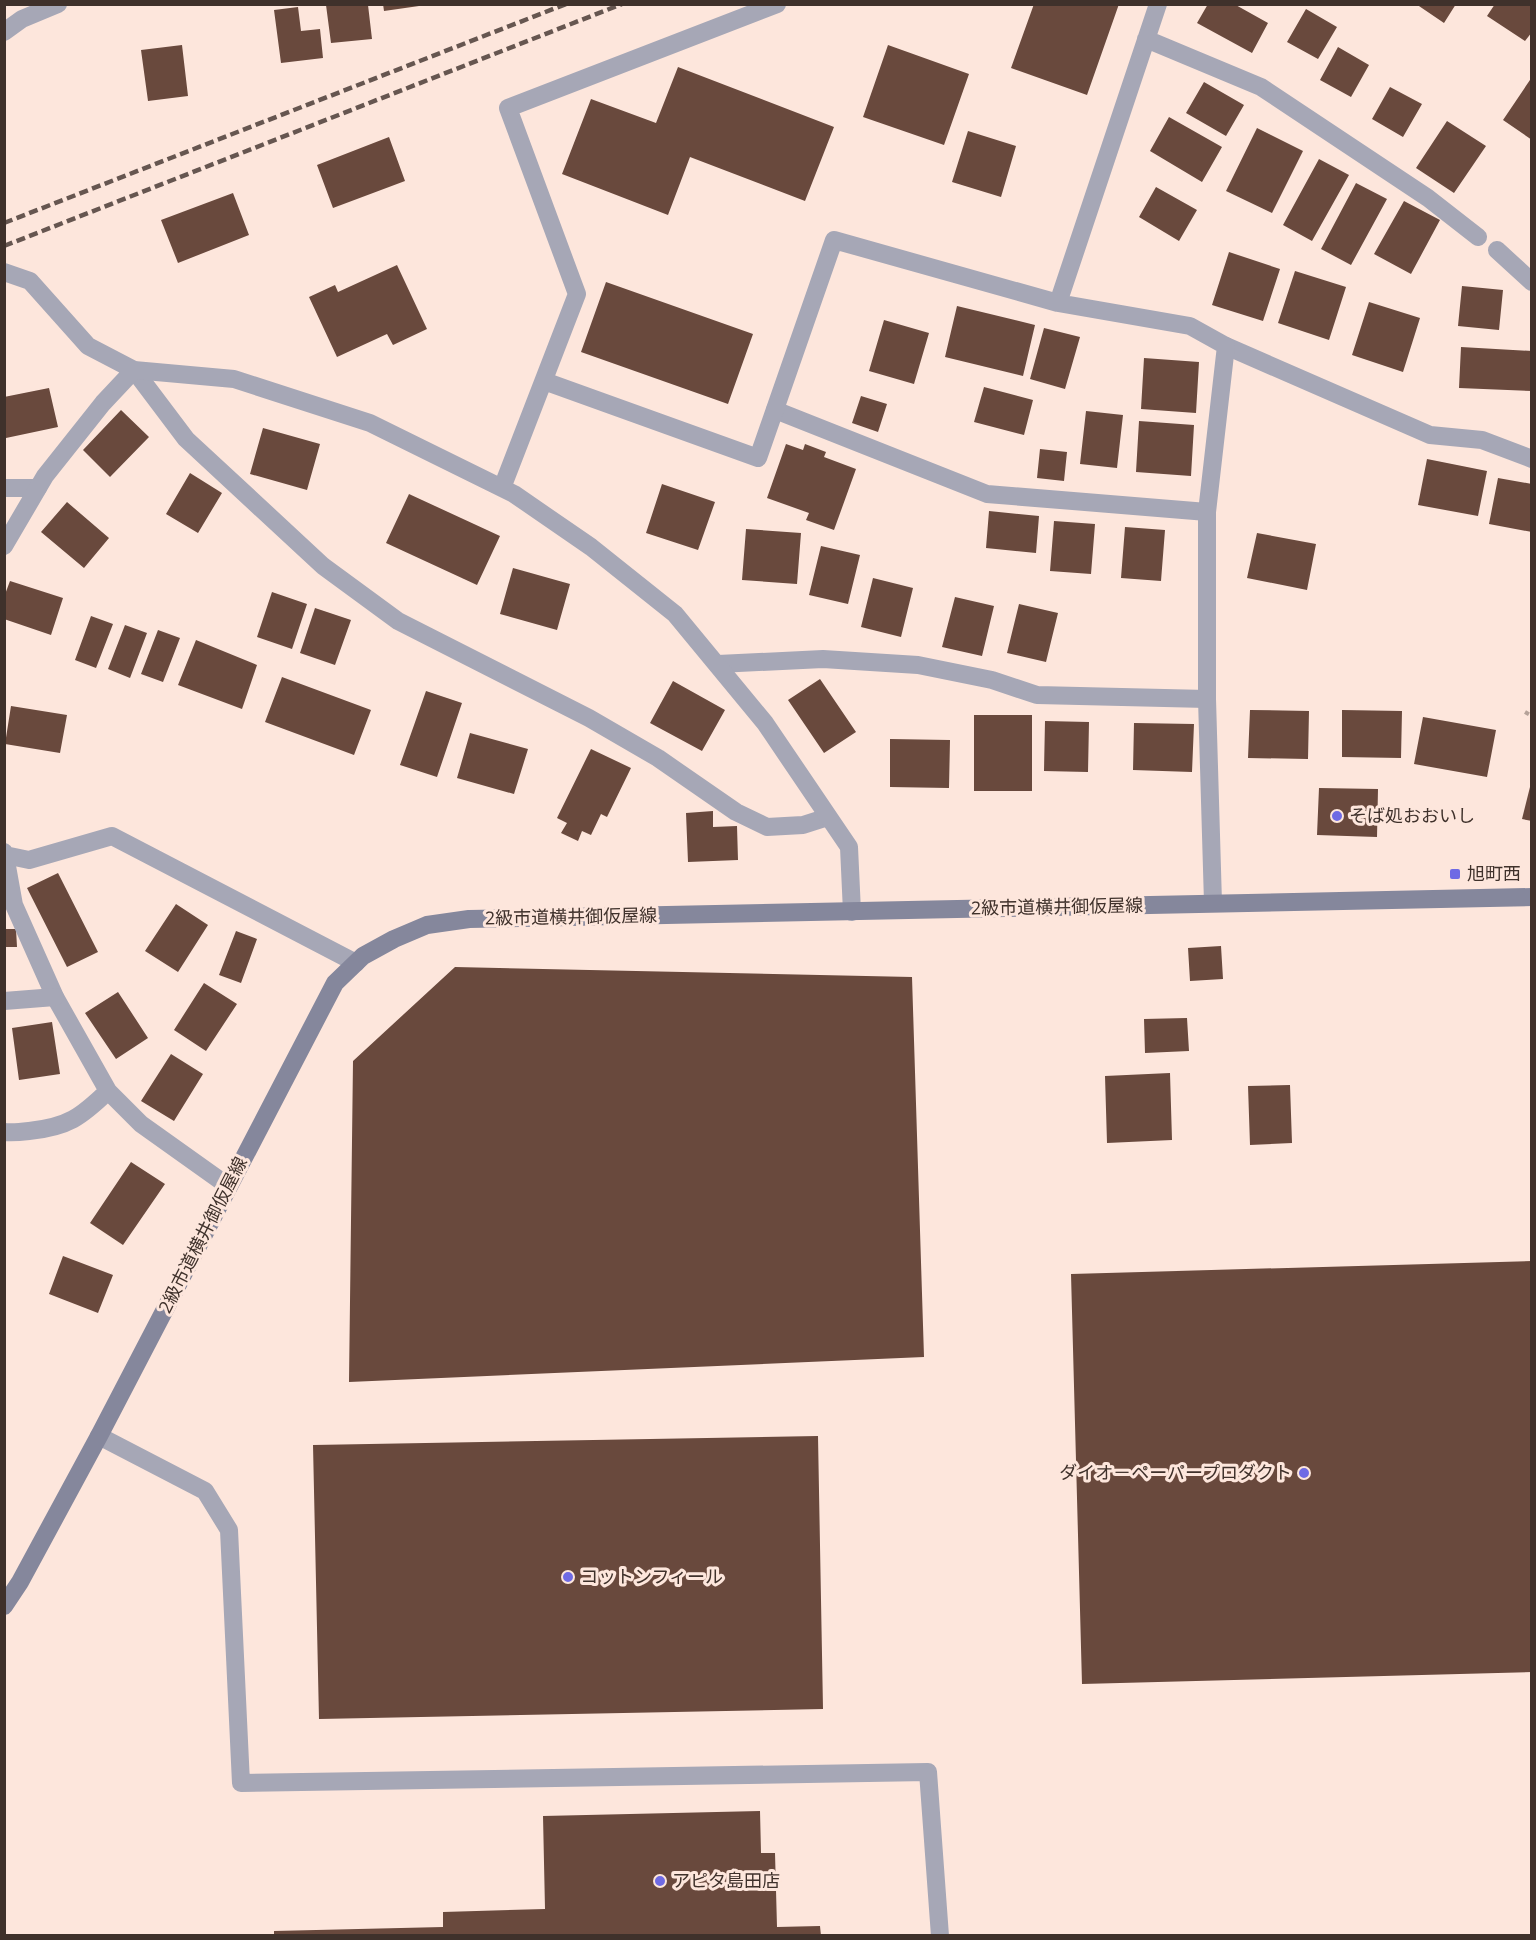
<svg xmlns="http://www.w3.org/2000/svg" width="1536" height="1940" font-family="'Open Sans','Noto Sans JP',sans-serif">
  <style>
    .building { fill: #69493d }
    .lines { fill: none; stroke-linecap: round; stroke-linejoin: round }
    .path { stroke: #b5a299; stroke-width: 4; stroke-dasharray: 4.5 4.5; stroke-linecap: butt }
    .lane { stroke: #a6a7b6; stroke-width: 18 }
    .street { stroke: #a6a7b6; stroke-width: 18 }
    .secondary { stroke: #85879c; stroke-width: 18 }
    .rail { stroke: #665650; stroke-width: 4.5; stroke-dasharray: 9 4.5; stroke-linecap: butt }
    .poi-dot { fill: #6f6ae4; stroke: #fde6dc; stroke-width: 2 }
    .labels { text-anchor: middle; stroke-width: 6; stroke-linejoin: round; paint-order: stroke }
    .poi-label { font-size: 18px; fill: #3f312b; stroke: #fde6dc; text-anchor: start }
    .street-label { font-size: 18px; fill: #3f312b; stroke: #fde6dc }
  </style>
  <rect width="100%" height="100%" fill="#fde6dc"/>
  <!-- building -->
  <path class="building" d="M 383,4 L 419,4 L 419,6 L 384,11 Z
    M 1034,4 L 1119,4 L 1087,95 L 1011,68 Z
    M 1208,4 L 1234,4 L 1268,23 L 1252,53 L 1197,23 Z
    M 1416,4 L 1456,4 L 1444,23 Z
    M 1495,4 L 1532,4 L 1532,32 L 1525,41 L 1487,16 Z
    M 326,5 L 368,5 L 372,39 L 331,43 Z
    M 298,7 L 301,31 L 320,29 L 323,58 L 281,63 L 274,10 Z
    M 1306,9 L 1337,27 L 1318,59 L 1287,42 Z
    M 182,45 L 188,96 L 148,101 L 141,50 Z
    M 888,45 L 969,74 L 944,145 L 863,117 Z
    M 1338,47 L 1369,65 L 1351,97 L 1320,80 Z
    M 678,67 L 834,127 L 805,201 L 690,157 L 668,215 L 562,174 L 591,99 L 656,123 Z
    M 1532,77 L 1532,140 L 1503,120 Z
    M 1204,82 L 1244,105 L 1226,136 L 1186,113 Z
    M 1390,87 L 1422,104 L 1403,137 L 1372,119 Z
    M 1169,117 L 1222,147 L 1202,182 L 1150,151 Z
    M 1447,121 L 1486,146 L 1454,193 L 1416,168 Z
    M 1257,128 L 1303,151 L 1272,213 L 1226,191 Z
    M 968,131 L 1016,146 L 1001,197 L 952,182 Z
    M 389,137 L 405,181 L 333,208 L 317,165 Z
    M 1319,159 L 1349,175 L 1312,241 L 1283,225 Z
    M 1356,183 L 1387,199 L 1351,265 L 1321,249 Z
    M 1156,187 L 1197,210 L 1179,241 L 1139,217 Z
    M 233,193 L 249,235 L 178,263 L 161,220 Z
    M 1404,201 L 1440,220 L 1411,274 L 1374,254 Z
    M 1229,252 L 1280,269 L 1263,321 L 1212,305 Z
    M 397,265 L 427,329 L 393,345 L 387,334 L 337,357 L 309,297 L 335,285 L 338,292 Z
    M 1295,271 L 1346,287 L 1329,340 L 1278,323 Z
    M 606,282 L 753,334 L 728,404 L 581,352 Z
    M 1462,286 L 1503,290 L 1499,330 L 1458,326 Z
    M 1369,302 L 1420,318 L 1403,372 L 1352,355 Z
    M 957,306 L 1035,325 L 1023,376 L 945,357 Z
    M 884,320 L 929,333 L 914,384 L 869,371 Z
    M 1044,328 L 1080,337 L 1065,389 L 1030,379 Z
    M 1461,347 L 1532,351 L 1532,391 L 1459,388 Z
    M 1144,358 L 1199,362 L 1196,413 L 1141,409 Z
    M 984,387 L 1033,400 L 1024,435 L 974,422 Z
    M 49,388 L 58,427 L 6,438 L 4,397 Z
    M 861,396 L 887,404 L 878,432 L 852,423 Z
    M 121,410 L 149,437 L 110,477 L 83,450 Z
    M 1086,411 L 1123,415 L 1117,468 L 1080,464 Z
    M 1139,421 L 1194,425 L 1191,476 L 1136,472 Z
    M 263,428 L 320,444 L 307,490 L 250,474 Z
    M 786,444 L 803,450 L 805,444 L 826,452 L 824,457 L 856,469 L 834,530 L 806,520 L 809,513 L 767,498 Z
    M 1040,449 L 1067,452 L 1064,481 L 1037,478 Z
    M 1427,459 L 1487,471 L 1478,516 L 1418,505 Z
    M 190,473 L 222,493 L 198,533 L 166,514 Z
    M 1498,478 L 1532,484 L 1532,532 L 1489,524 Z
    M 662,484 L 715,502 L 698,550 L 646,533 Z
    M 409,494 L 500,536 L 477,585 L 386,543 Z
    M 67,502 L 109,538 L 84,568 L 41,532 Z
    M 989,511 L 1039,516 L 1036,553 L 986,548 Z
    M 1054,521 L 1095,524 L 1091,574 L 1050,571 Z
    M 1125,527 L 1165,530 L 1161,581 L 1121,578 Z
    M 746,529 L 801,533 L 797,584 L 742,580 Z
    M 1257,533 L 1316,544 L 1307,590 L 1247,578 Z
    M 821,546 L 860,555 L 848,604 L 809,595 Z
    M 513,568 L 570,584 L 557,630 L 500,614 Z
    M 873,578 L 913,588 L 901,637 L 861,627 Z
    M 10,581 L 63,598 L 51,635 L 4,619 L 4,597 Z
    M 272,592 L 307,604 L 292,649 L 257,637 Z
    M 955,597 L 994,606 L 982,656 L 942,647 Z
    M 1019,604 L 1058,613 L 1046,662 L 1007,653 Z
    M 315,608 L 351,620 L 335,665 L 300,653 Z
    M 91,616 L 113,624 L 96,668 L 75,660 Z
    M 125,625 L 147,633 L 130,678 L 108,669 Z
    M 158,630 L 180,638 L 163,682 L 141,674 Z
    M 196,640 L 257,665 L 242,709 L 178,685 Z
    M 282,677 L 371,710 L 354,755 L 265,722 Z
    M 820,679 L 856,732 L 824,753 L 788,700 Z
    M 673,681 L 725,710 L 702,751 L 650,723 Z
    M 426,691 L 462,703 L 437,777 L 400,765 Z
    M 11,706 L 67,715 L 60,753 L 5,744 Z
    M 1250,710 L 1309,711 L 1308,759 L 1248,758 Z
    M 1342,710 L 1402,711 L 1401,758 L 1342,757 Z
    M 974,715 L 1032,715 L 1032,791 L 974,791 Z
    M 1423,717 L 1496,730 L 1487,777 L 1414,764 Z
    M 1045,721 L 1089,722 L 1088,772 L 1044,771 Z
    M 1134,723 L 1194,724 L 1192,772 L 1133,770 Z
    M 470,733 L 528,749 L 514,794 L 457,778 Z
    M 890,739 L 950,740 L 949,788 L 890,787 Z
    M 591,749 L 631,768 L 607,817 L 601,814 L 591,835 L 582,831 L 578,841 L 561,833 L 567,823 L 557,818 Z
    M 1531,783 L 1532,784 L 1532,821 L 1522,819 Z
    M 1319,788 L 1378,789 L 1377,837 L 1317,835 Z
    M 713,811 L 713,827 L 737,826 L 738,860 L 688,862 L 686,813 Z
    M 58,873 L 98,952 L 67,967 L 27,888 Z
    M 176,904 L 208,925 L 178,972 L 145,951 Z
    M 4,929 L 16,929 L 17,947 L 4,947 Z
    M 236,931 L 257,939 L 241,983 L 219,975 Z
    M 1221,946 L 1223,979 L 1190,981 L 1188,948 Z
    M 455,967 L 912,977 L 924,1357 L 349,1382 L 353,1061 Z
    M 204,983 L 237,1004 L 206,1051 L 174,1030 Z
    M 118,992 L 148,1038 L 116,1059 L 85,1013 Z
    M 1187,1018 L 1189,1051 L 1145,1053 L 1144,1019 Z
    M 52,1022 L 60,1074 L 19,1080 L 12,1028 Z
    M 171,1054 L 203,1074 L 174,1121 L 141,1101 Z
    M 1170,1073 L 1172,1140 L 1107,1143 L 1105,1076 Z
    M 1290,1085 L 1292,1143 L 1250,1145 L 1248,1086 Z
    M 131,1162 L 165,1184 L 123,1245 L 90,1223 Z
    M 63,1256 L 113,1275 L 98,1313 L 49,1294 Z
    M 1532,1261 L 1532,1672 L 1082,1684 L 1071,1274 Z
    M 818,1436 L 823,1709 L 319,1719 L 313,1445 Z
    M 760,1811 L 761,1853 L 775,1853 L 777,1927 L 820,1926 L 821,1936 L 274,1936 L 274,1931 L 443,1927 L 443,1912 L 545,1909 L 543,1816 Z"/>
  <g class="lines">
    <!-- path -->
    <path class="path" d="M 1525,712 L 1532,716"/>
    <!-- lane -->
    <path class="lane" d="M 4,32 L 22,19 L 58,4
      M 1226,346 L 1430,435 L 1482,440 L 1532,459
      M 134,370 L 186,439 L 323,566 L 398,621 L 589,718 L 658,758 L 736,812 L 767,827 L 803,825 L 828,817
      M 775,410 L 987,494 L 1207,512
      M 4,488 L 38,488
      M 718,664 L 823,659 L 918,665 L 992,680 L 1037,695 L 1207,699
      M 5,855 L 14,905 L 55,997 L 108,1091 L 141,1124 L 228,1186
      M 4,1132 C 13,1133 21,1132 29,1131 C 68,1127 81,1117 108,1091
      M 99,1436 L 205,1491 L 229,1530 L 241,1783 L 928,1772 L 940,1936"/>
    <!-- street -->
    <path class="street" d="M 1146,39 L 1261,87 L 1428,198 L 1478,237
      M 1497,250 L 1532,282
      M 4,272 L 30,281 L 88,346 L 134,370 L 234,379 L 370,423 L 514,494 L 591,547 L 675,614 L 765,723 L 849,847 L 852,912
      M 1058,303 L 1158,4
      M 544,381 L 758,458 L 834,240 L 1058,303 L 1190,326 L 1226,346 L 1207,512 L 1207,699 L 1213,903
      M 502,488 L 577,294 L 508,108 L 777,4
      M 4,546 L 45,476 L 103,403 L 134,370
      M 4,852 L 5,855 L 29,860 L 112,836 L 356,963
      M 4,1001 L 55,997"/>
    <!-- secondary -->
    <path class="secondary" d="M 4,1606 L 20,1582 L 99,1436 L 335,983 L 363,956 L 394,939 L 427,925 L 469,919 L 1532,897"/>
    <!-- rail -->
    <path class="rail" d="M 4,223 L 566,4
      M 4,246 L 622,4"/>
  </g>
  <!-- markers -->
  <g class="poi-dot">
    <circle cx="1337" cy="816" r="6"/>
    <rect x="1449" y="868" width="12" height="12" rx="3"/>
    <circle cx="1304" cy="1473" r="6"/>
    <circle cx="568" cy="1577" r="6"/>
    <circle cx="660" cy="1881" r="6"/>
  </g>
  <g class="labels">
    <!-- poi labels -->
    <g class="poi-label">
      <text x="1349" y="822">そば処おおいし</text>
      <text x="1467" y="880">旭町西</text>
      <text x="1292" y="1479" text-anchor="end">ダイオ－ペーパープロダクト</text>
      <text x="580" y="1583">コットンフィール</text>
      <text x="672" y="1887">アピタ島田店</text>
    </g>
    <!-- street labels -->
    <g class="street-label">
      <text transform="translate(1057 907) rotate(-1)" y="6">2級市道横井御仮屋線</text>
      <text transform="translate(571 917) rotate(-1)" y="6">2級市道横井御仮屋線</text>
      <text transform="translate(203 1235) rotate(-63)" y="6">2級市道横井御仮屋線</text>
    </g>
  </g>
  <!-- border -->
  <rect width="1536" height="1940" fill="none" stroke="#3f312b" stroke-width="12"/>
</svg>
